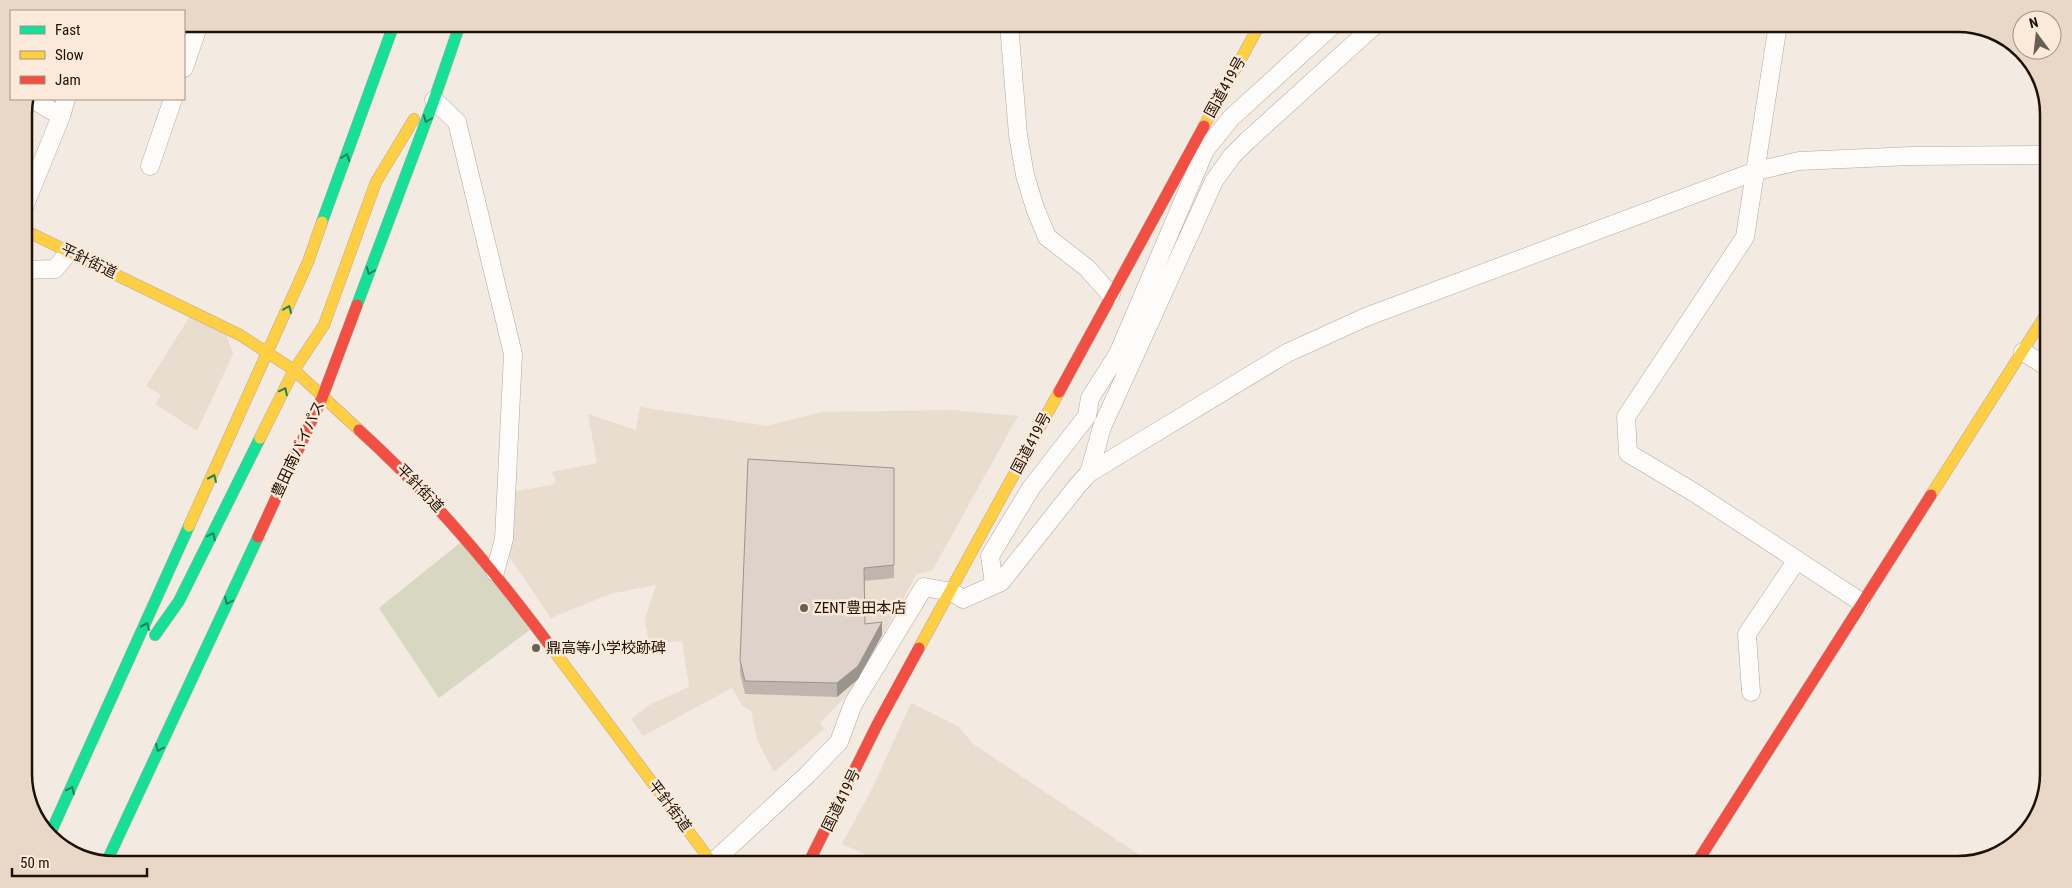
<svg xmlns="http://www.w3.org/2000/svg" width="2072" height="888" font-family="'Roboto Condensed','Noto Sans JP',sans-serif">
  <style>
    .commercial { fill: #e8ddce }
    .green { fill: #d8d7c2 }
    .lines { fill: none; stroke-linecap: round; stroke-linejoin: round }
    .street-casing { stroke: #b2a9a0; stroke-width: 19 }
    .fast-casing { stroke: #b2a9a0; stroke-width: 12 }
    .slow-casing { stroke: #b2a9a0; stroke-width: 12 }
    .jam-casing { stroke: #b2a9a0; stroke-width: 12 }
    .street { stroke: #fdfcfa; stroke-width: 18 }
    .fast { stroke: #16e098; stroke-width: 11 }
    .slow { stroke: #ffcf43; stroke-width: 11 }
    .jam { stroke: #f24e42; stroke-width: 11 }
    .wall { fill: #bfb5ae }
    .shaded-wall { fill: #9b938d }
    .building { fill: #ded2ca; stroke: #9b938d }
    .oneway { stroke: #198357 }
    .poi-dot { fill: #675e54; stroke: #fbe9d9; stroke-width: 2 }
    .labels { text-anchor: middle; stroke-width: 5; stroke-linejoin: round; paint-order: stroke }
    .street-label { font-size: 15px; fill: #1c1208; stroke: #fbe9d9 }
    .poi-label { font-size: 15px; fill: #1c1208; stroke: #fbe9d9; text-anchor: start }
    .rim { fill: none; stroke: #1c1208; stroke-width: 2.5 }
  </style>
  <rect width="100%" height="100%" fill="#f3eae1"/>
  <!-- commercial -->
  <path class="commercial" d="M 190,316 L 227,336 L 233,354 L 197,431 L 155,404 L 161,395 L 146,386 Z
    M 640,407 L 767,426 L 822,412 L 953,410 L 1018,416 L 932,571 L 917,574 L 852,690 L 820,723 L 824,729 L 774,772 L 758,742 L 751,711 L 742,705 L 732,688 L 643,736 L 631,719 L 649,705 L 689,687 L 682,641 L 649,644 L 645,619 L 656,585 L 610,594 L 551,618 L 510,558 L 508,551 L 511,492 L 552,485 L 556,481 L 552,472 L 597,463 L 588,414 L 636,430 Z
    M 911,703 L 959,727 L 973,744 L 1144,858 L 1140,864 L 887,864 L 842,844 L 872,789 Z"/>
  <!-- green -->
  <path class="green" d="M 461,542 L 531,629 L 439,698 L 379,608 Z"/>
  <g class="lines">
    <defs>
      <path id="street" d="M 1009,24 L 1018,135 L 1025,175 L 1035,208 L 1047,237 L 1087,268 L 1111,295
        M 1778,24 L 1745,237 L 1626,417 L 1628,453 L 1695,493 L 1861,602
        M 184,68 L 199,24
        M 32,99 L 61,116
        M 434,100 L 457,122 L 513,354 L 504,539 L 495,572
        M 150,166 L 173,99
        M 24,207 L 61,116 L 66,99
        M 24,270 L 55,269 L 69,252
        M 2023,352 L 2048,367
        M 1089,473 L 1102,427 L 1214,181 L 1232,156 L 1247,141 L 1376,24
        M 994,584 L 990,556 L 1031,488 L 1087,416 L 1090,398 L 1118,354 L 1205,150 L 1231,118 L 1334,24
        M 1751,692 L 1747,634 L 1797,560
        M 712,863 L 807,775 L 839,742 L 853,704 L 924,587 L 952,592 L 963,599 L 1001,582 L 1078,485 L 1089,473 L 1287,353 L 1366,317 L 1756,171 L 1799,161 L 1911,156 L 2048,155"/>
      <path id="fast" d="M 322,222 L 394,24
        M 357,305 L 434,100 L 460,24
        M 155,635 L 179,601 L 260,438
        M 50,834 L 189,526
        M 106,863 L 258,537"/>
      <path id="slow" d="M 1204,126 L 1260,24
        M 24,230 L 240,335 L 294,370 L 359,430
        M 260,438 L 294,370 L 324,325 L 376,182 L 414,119
        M 1931,495 L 2048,311
        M 189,526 L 308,262 L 322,222
        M 551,647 L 713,864
        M 919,648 L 1059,392"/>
      <path id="jam" d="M 1059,392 L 1204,126
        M 359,430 C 433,497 492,568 551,647
        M 258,537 L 322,398 L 357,305
        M 808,864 L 877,725 L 919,648
        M 1696,864 L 1931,495"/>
    </defs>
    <!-- street casing -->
    <use href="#street" class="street-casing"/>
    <!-- fast casing -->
    <use href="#fast" class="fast-casing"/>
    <!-- slow casing -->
    <use href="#slow" class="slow-casing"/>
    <!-- jam casing -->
    <use href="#jam" class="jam-casing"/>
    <!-- street -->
    <use href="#street" class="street"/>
    <!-- fast -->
    <use href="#fast" class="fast"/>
    <!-- slow -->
    <use href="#slow" class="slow"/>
    <!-- jam -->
    <use href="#jam" class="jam"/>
  </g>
  <!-- wall -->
  <path class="wall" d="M 894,468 L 894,578 L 864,581 L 865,624 L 882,635 L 858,679 L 837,697 L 745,694 L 740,673 L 740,660 Z"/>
  <!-- shaded-wall -->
  <path class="shaded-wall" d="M 882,622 L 882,635 L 858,679 L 837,697 L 837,683 Z"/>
  <!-- building -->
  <path class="building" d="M 748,459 L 894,468 L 894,565 L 864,568 L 865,624 L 882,622 L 858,666 L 837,683 L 745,681 L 740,660 Z
    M 860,860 L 869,864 L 857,864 Z"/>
  <!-- one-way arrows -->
  <defs><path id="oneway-chevron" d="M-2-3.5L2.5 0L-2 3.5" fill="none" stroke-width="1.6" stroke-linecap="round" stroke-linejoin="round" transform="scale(1.25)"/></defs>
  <g class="oneway">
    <use href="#oneway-chevron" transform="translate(427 119) rotate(111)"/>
    <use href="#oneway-chevron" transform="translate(346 157) rotate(-70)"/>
    <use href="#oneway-chevron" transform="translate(370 271) rotate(111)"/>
    <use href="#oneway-chevron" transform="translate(288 309) rotate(-67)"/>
    <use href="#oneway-chevron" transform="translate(284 391) rotate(-64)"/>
    <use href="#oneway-chevron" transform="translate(213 478) rotate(-66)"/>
    <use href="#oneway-chevron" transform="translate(212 536) rotate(-64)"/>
    <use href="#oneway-chevron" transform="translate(228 601) rotate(115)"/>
    <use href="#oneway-chevron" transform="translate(146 626) rotate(-66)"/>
    <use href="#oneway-chevron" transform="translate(159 748) rotate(115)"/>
    <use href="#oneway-chevron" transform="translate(71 790) rotate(-65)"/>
  </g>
  <!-- markers -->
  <g class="poi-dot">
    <circle cx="804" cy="608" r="5"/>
    <circle cx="536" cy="648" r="5"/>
  </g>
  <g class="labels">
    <!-- street labels -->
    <g class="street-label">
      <text transform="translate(1225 87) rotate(-61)" y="5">国道419号</text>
      <text transform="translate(89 261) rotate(26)" y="5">平針街道</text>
      <text transform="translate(1031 443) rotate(-62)" y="5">国道419号</text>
      <text transform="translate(298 449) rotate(-65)" y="5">豊田南バイパス</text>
      <text transform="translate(420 488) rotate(46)" y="5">平針街道</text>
      <text transform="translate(841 800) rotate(-64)" y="5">国道419号</text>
      <text transform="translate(670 806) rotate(53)" y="5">平針街道</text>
    </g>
    <!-- poi labels -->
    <g class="poi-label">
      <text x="814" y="613">ZENT豊田本店</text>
      <text x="546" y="653">鼎高等小学校跡碑</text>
    </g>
  </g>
  <!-- crop -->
  <path d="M0 0H2072V888H0ZM114 32H1958A82 82 0 0 1 2040 114V774A82 82 0 0 1 1958 856H114A82 82 0 0 1 32 774V114A82 82 0 0 1 114 32Z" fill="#e9d8c8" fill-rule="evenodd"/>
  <path class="rim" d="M114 32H1958A82 82 0 0 1 2040 114V774A82 82 0 0 1 1958 856H114A82 82 0 0 1 32 774V114A82 82 0 0 1 114 32Z"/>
  <!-- legend -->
  <rect x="10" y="10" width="175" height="90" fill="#fbe9d9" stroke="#a29385"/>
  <rect x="20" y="26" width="25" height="8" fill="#16e098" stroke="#a29385"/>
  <text x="55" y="35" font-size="15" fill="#1c1208">Fast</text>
  <rect x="20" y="51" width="25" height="8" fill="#ffcf43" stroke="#a29385"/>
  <text x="55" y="60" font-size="15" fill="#1c1208">Slow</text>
  <rect x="20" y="76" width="25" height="8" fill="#f24e42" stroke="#a29385"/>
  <text x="55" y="85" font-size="15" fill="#1c1208">Jam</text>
  <!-- north arrow -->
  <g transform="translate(2037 35) rotate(345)"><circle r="24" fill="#fbe9d9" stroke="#a29385"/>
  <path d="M0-4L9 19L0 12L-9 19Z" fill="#675e54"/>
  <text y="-8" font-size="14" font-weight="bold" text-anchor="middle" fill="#1c1208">N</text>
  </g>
  <!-- scale -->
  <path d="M12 868v8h135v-8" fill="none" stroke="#1c1208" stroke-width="2.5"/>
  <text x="20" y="868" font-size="15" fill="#1c1208" stroke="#fbe9d9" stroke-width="4" paint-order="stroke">50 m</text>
</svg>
